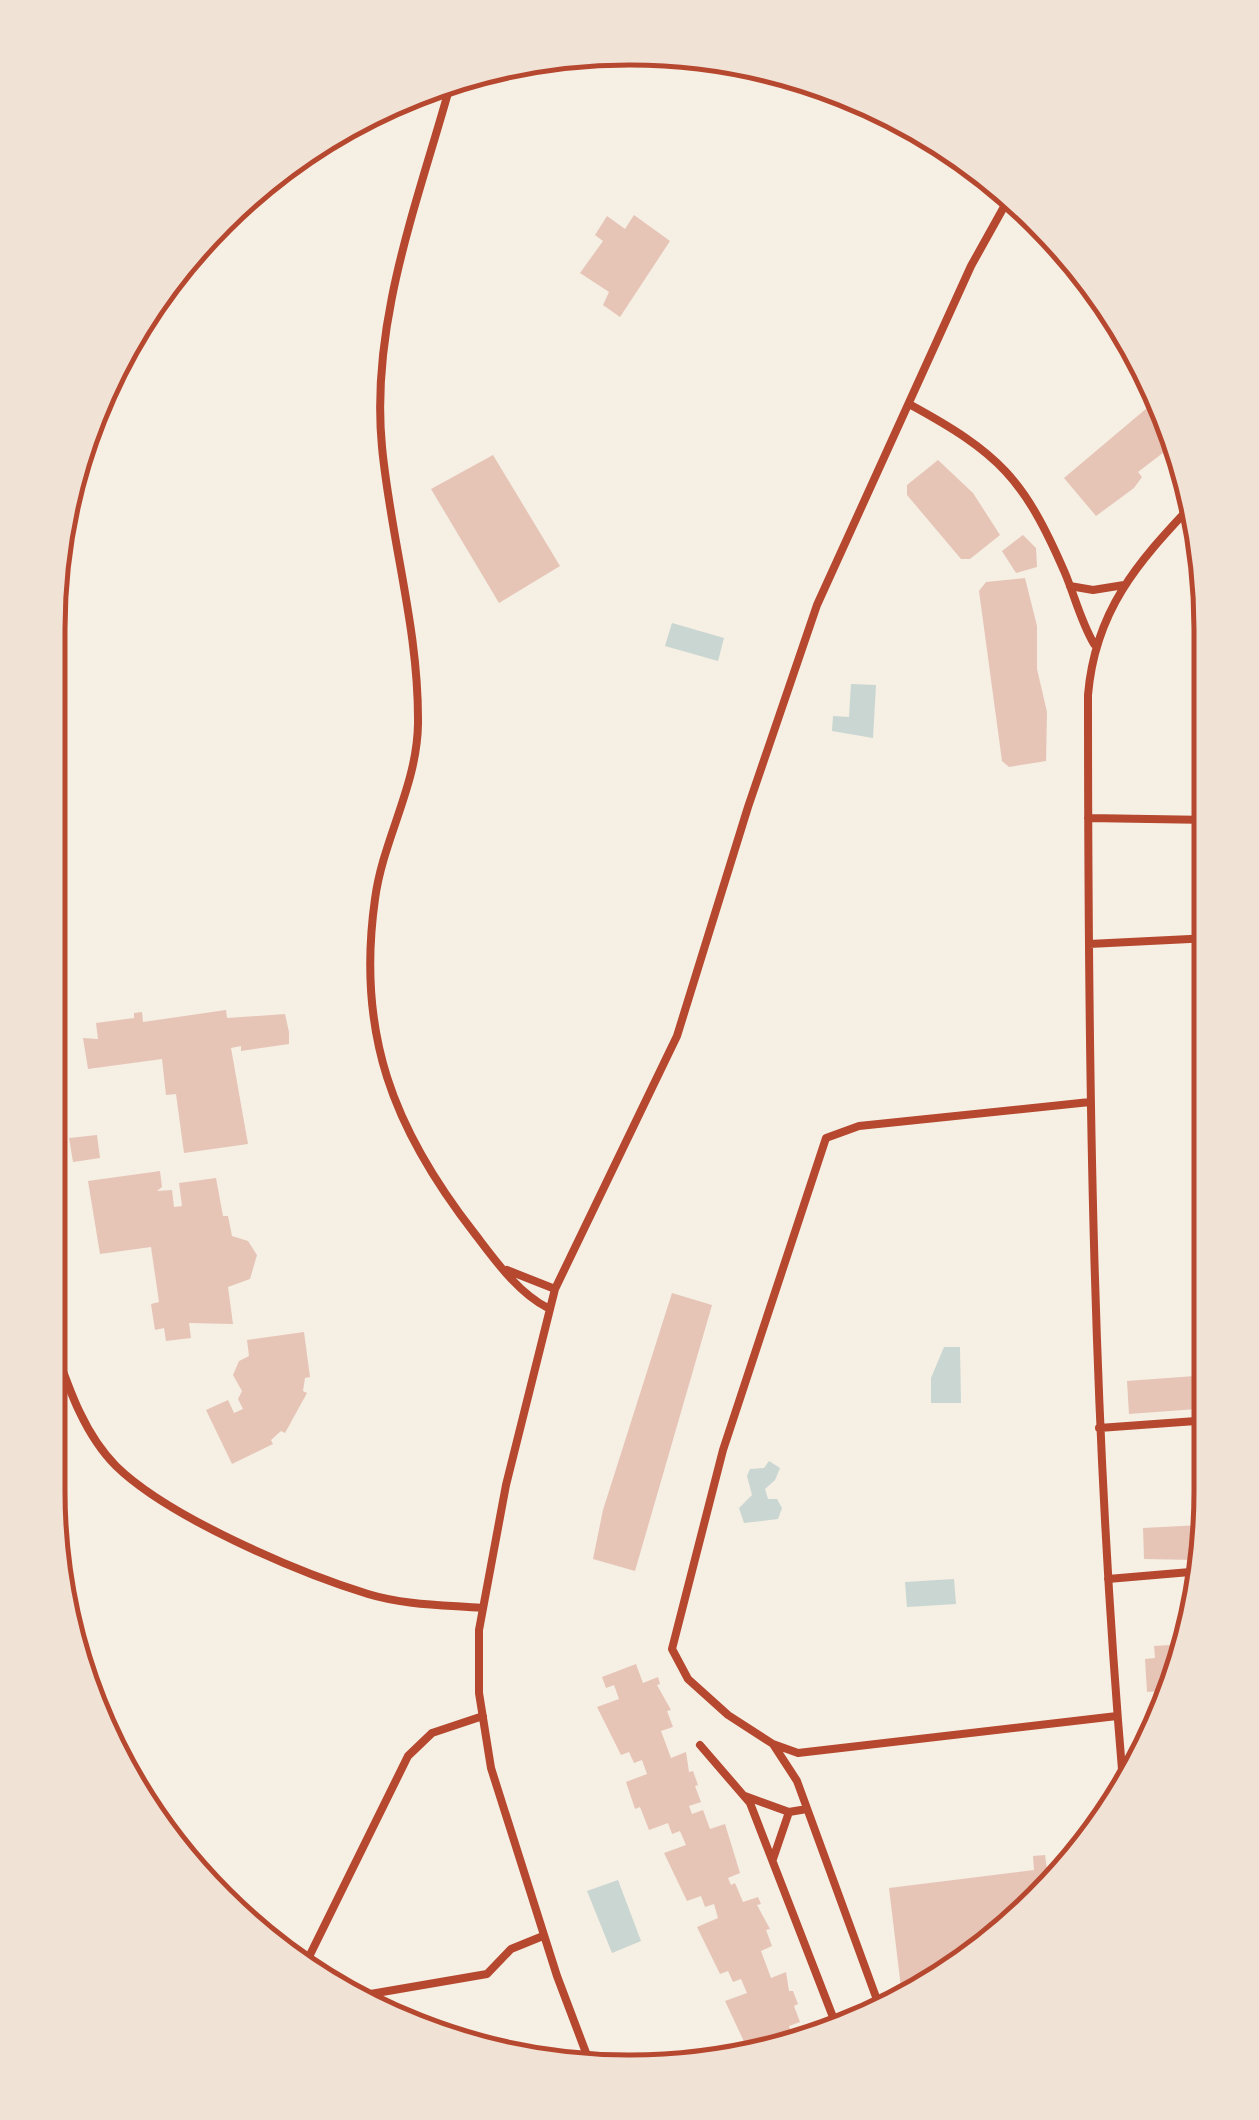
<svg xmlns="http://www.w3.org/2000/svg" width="1259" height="2120" font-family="'IBM Plex Sans',sans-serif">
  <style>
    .water { fill: #c9d6d2 }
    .building { fill: #e6c5b7 }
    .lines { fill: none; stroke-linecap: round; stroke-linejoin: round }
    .minor { stroke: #b5482f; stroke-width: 8 }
    .rim { fill: none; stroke: #b5482f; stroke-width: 5 }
  </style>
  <rect width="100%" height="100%" fill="#f6efe4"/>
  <!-- water -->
  <path class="water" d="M 672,623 L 724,638 L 718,661 L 665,646 Z
    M 851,684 L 876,685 L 873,738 L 832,731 L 833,716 L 849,717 Z
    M 944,1347 L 960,1347 L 961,1403 L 931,1403 L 931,1378 Z
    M 769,1461 L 780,1468 L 775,1480 L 765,1489 L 768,1499 L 777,1499 L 782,1508 L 778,1519 L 744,1523 L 739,1508 L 752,1495 L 747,1476 L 750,1469 L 764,1468 Z
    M 954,1579 L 956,1604 L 907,1607 L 905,1582 Z
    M 618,1880 L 641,1941 L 612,1953 L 587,1891 Z"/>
  <!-- building -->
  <path class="building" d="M 634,215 L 670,241 L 620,317 L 603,305 L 609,292 L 580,273 L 603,241 L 595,235 L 607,216 L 625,229 Z
    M 1160,397 L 1182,449 L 1171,453 L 1168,449 L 1138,472 L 1142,477 L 1134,488 L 1096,516 L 1064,478 Z
    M 493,455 L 560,566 L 499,603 L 431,489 Z
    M 938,460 L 973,493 L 1000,535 L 970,559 L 961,559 L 907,495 L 907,485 Z
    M 1023,535 L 1036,548 L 1037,567 L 1016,573 L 1002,551 Z
    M 1025,578 L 1037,626 L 1037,669 L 1047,712 L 1046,761 L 1009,767 L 1002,761 L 979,591 L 986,582 Z
    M 226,1010 L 227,1018 L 285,1014 L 289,1032 L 289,1044 L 241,1051 L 241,1046 L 231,1048 L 248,1144 L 184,1153 L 176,1094 L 166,1095 L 162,1059 L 88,1069 L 83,1038 L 98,1039 L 96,1023 L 134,1018 L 134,1013 L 142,1012 L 143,1022 Z
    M 97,1135 L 100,1158 L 73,1162 L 69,1138 Z
    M 160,1171 L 162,1187 L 157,1191 L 172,1190 L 174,1207 L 182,1206 L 179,1183 L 216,1178 L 223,1216 L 228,1216 L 232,1236 L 248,1241 L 257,1255 L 250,1279 L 228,1287 L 233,1324 L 189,1323 L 191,1338 L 166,1341 L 164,1328 L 155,1330 L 151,1304 L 159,1302 L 151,1247 L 100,1254 L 88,1181 Z
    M 672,1293 L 712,1305 L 635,1571 L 593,1559 L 603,1510 Z
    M 304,1332 L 310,1377 L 305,1378 L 303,1391 L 307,1393 L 285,1433 L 281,1431 L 271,1440 L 273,1444 L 232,1464 L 206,1410 L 228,1400 L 234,1413 L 243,1409 L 238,1399 L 242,1391 L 233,1375 L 239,1361 L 249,1356 L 247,1340 Z
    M 1208,1375 L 1210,1408 L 1129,1414 L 1127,1381 Z
    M 1201,1525 L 1202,1554 L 1197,1554 L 1197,1560 L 1144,1559 L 1143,1528 Z
    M 1187,1644 L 1174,1690 L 1147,1692 L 1145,1659 L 1155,1658 L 1154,1646 Z
    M 636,1664 L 643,1683 L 658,1677 L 660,1684 L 657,1685 L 671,1710 L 667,1711 L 673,1727 L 661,1731 L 671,1758 L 686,1752 L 689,1772 L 693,1771 L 698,1785 L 695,1786 L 701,1802 L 689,1806 L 692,1814 L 703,1810 L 710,1829 L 725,1824 L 740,1873 L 728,1878 L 731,1885 L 735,1883 L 743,1902 L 758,1897 L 761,1904 L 757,1905 L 770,1929 L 766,1930 L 772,1946 L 761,1951 L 771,1978 L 786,1972 L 789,1991 L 793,1991 L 798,2004 L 794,2006 L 800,2022 L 789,2026 L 796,2045 L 748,2050 L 725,2001 L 747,1993 L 741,1979 L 733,1982 L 728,1971 L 720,1974 L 697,1927 L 718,1918 L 714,1904 L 705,1907 L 701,1896 L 687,1901 L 664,1853 L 686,1845 L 680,1831 L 672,1834 L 668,1823 L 649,1830 L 640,1807 L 635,1809 L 626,1782 L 647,1774 L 642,1760 L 634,1763 L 629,1752 L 621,1755 L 597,1707 L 619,1699 L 614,1685 L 606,1688 L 602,1677 Z
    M 1045,1855 L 1047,1869 L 1064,1867 L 984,1952 L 902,1996 L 889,1888 L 1034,1870 L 1033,1856 Z"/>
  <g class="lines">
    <!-- minor -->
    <path class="minor" d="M 450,86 C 417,204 370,324 382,447 C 391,541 419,629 418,724 C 417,786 383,839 375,899 C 356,1033 393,1129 475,1234 C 495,1260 518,1293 548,1308
      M 909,404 C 999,453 1024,478 1065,573 C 1075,597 1081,622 1094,644
      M 1070,586 L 1093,590 L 1124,585
      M 1088,818 L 1210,820
      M 1089,944 L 1210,938
      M 507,1270 L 555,1289
      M 48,1329 C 65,1376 80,1430 116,1466 C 168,1517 297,1572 368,1594 C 404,1605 444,1605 482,1608
      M 1099,1428 L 1210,1420
      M 1108,1579 L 1202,1571
      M 773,1744 L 798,1753 L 1117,1716
      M 700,1745 L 750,1803 L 838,2030
      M 1124,1793 C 1092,1428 1088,1062 1088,695 C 1095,611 1137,563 1193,504
      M 745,1796 L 789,1812 L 807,1809
      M 773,1859 L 789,1812
      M 302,1971 L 408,1756 L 432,1733 L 483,1716
      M 353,1997 L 487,1974 L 511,1949 L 543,1936
      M 880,2008 L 797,1781 L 773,1744 L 728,1715 L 688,1679 L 672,1649 L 723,1450 L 826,1138 L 859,1126 L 1090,1102
      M 591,2066 L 557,1976 L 491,1768 L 479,1693 L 479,1630 L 506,1485 L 555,1289 L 677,1036 L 748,807 L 817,605 L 971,266 L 1010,196"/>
  </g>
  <!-- crop -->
  <path d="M0 0H1259V2120H0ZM629 65H630A564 564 0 0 1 1194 629V1491A564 564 0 0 1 630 2055H629A564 564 0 0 1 65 1491V629A564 564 0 0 1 629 65Z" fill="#f1e2d6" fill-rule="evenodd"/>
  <path class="rim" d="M629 65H630A564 564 0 0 1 1194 629V1491A564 564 0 0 1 630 2055H629A564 564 0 0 1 65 1491V629A564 564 0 0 1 629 65Z"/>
</svg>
